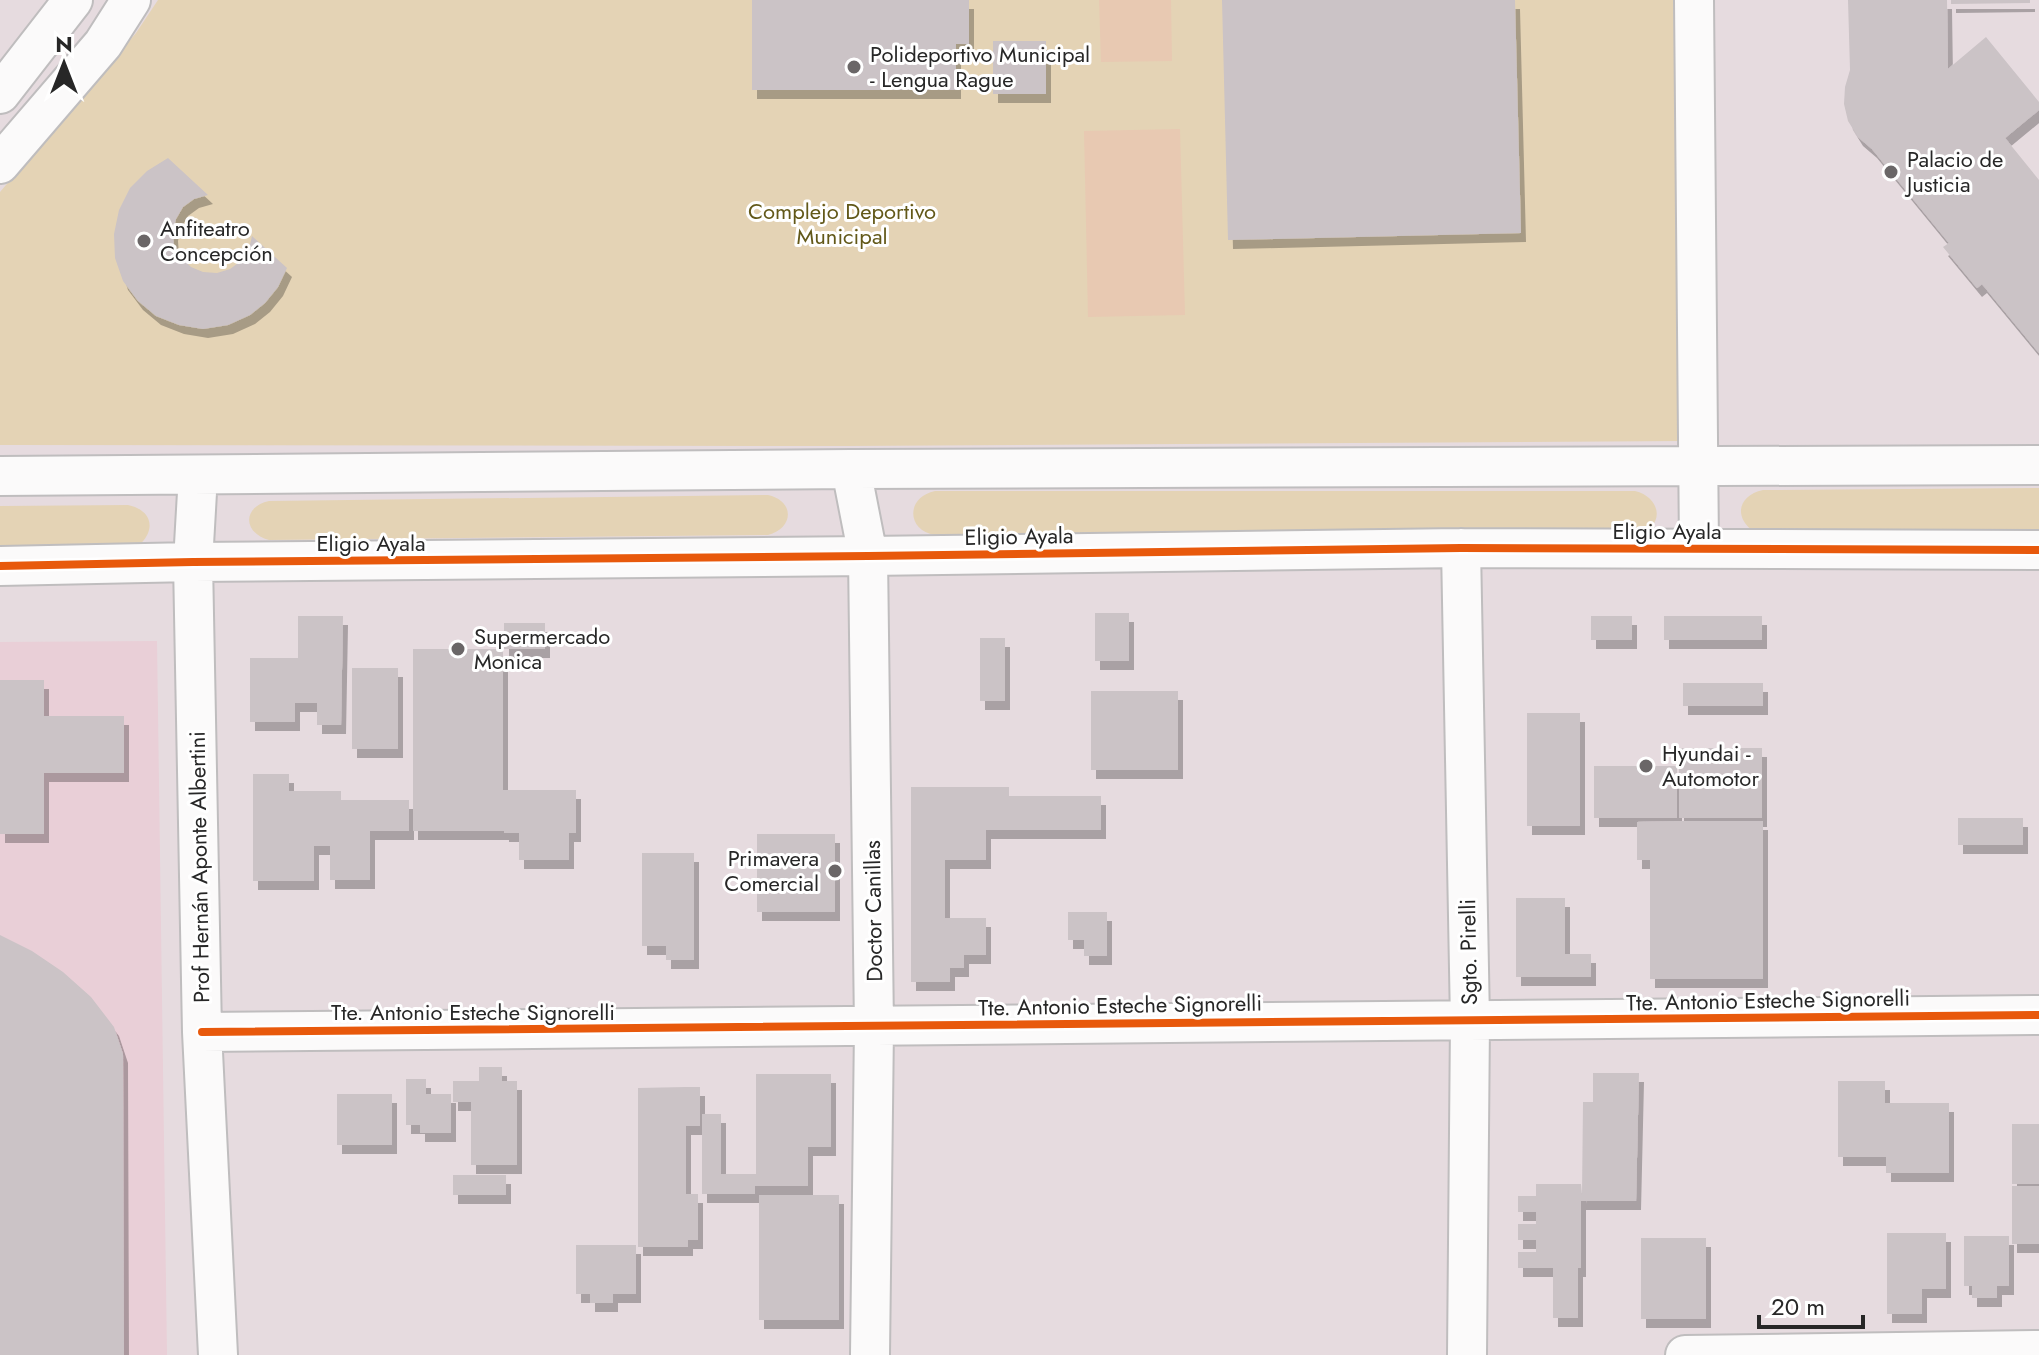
<svg xmlns="http://www.w3.org/2000/svg" width="2039" height="1355" font-family="Jost,sans-serif">
  <style>
    .education { fill: #e9cfd7 }
    .green { fill: #e4d3b5 }
    .pitch { fill: #e8c9b2 }
    .building { fill: #cbc3c6; filter: url(#shadow) }
    .lines { fill: none; stroke-linecap: round; stroke-linejoin: round }
    .minor-casing { stroke: #bfbdbe; stroke-width: 42 }
    .minor { stroke: #fbfafa; stroke-width: 38 }
    .cycleway-casing { stroke: #fff; stroke-width: 13 }
    .cycleway { stroke: #e8590c; stroke-width: 8 }
    .poi-dot { fill: #6a6667; stroke: #fff; stroke-width: 3 }
    .labels { text-anchor: middle; stroke-width: 6; stroke-linejoin: round; paint-order: stroke }
    .poi-label { font-size: 22px; fill: #272727; stroke: #fff; text-anchor: start }
    .park-label { font-size: 22px; fill: #625818; stroke: #fff }
    .street-label { font-size: 22px; fill: #272727; stroke: #fff }
  </style>
  <defs>
    <filter id="shadow"><feDropShadow dx="5" dy="9" stdDeviation="0" flood-color="#0004"/></filter>
  </defs>
  <rect width="100%" height="100%" fill="#e6dbdf"/>
  <!-- education -->
  <path class="education" d="M 157,641 L 167,1355 L 0,1355 L 0,642 Z"/>
  <!-- green -->
  <path class="green" d="M 158,0 L 1677,0 L 1684,441 L 848,446 L 0,445 L 0,192 L 136,33 Z
    M 2039,488 L 2039,532 L 1753,531 C 1733,516 1739,495 1763,490 Z
    M 935,491 L 1635,491 C 1663,498 1665,529 1635,535 L 935,535 C 906,530 906,497 935,491 Z
    M 768,495 C 795,501 794,528 768,535 L 269,540 C 243,533 242,507 269,501 Z
    M 128,505 C 152,510 157,530 138,546 L 0,550 L 0,506 Z"/>
  <!-- pitch -->
  <path class="pitch" d="M 1099,0 L 1171,0 L 1172,61 L 1101,62 Z
    M 1180,129 L 1185,315 L 1088,317 L 1084,131 Z"/>
  <!-- building -->
  <path class="building" d="M 752,0 L 969,0 L 969,44 L 956,44 L 956,90 L 752,90 Z
    M 1222,0 L 1515,0 L 1521,233 L 1228,240 Z
    M 1848,0 L 1947,0 L 1948,69 L 1986,37 L 2039,102 L 2039,110 L 2005,138 L 2039,180 L 2039,353 L 1982,284 L 1977,288 L 1943,247 L 1949,243 L 1872,149 L 1858,137 L 1848,121 L 1844,104 L 1845,87 L 1850,70 Z
    M 1951,0 L 2030,0 L 2030,3 L 1951,4 Z
    M 993,41 L 1046,41 L 1046,94 L 993,94 Z
    M 168,158 L 208,195 L 194,199 L 183,207 L 176,219 L 173,232 L 174,246 L 181,257 L 191,267 L 203,272 L 217,273 L 230,269 L 241,261 L 249,249 L 252,236 L 287,268 L 278,287 L 265,303 L 250,315 L 228,325 L 203,329 L 179,325 L 156,316 L 138,301 L 123,281 L 115,258 L 114,234 L 119,210 L 130,188 L 147,171 Z
    M 1095,613 L 1129,613 L 1129,661 L 1095,661 Z
    M 298,616 L 343,616 L 341,725 L 317,725 L 317,703 L 295,703 L 295,722 L 250,722 L 250,658 L 298,658 Z
    M 1591,616 L 1632,616 L 1632,640 L 1591,640 Z
    M 1664,616 L 1762,616 L 1762,640 L 1664,640 Z
    M 504,623 L 545,623 L 545,649 L 504,649 Z
    M 980,638 L 1005,638 L 1005,701 L 980,701 Z
    M 413,649 L 503,649 L 503,790 L 576,790 L 576,833 L 569,833 L 569,860 L 519,860 L 519,833 L 504,833 L 504,831 L 413,831 Z
    M 352,668 L 398,668 L 398,749 L 352,749 Z
    M 0,680 L 44,680 L 44,716 L 124,716 L 124,773 L 44,773 L 44,834 L 0,834 Z
    M 1683,683 L 1763,683 L 1763,706 L 1683,706 Z
    M 1091,691 L 1178,691 L 1178,770 L 1091,770 Z
    M 1527,713 L 1580,713 L 1580,826 L 1527,826 Z
    M 1679,748 L 1762,748 L 1762,818 L 1679,818 Z
    M 1594,766 L 1677,766 L 1677,818 L 1594,818 Z
    M 253,774 L 289,774 L 289,791 L 341,791 L 341,800 L 409,800 L 409,831 L 370,831 L 370,880 L 330,880 L 330,846 L 314,846 L 314,881 L 253,881 Z
    M 911,787 L 1009,787 L 1009,796 L 1101,796 L 1101,830 L 986,830 L 986,860 L 945,860 L 945,918 L 986,918 L 986,955 L 964,955 L 964,968 L 950,968 L 950,982 L 911,982 Z
    M 1958,818 L 2023,818 L 2023,845 L 1958,845 Z
    M 1674,821 L 1763,821 L 1763,979 L 1650,979 L 1650,860 L 1637,860 L 1637,822 Z
    M 757,834 L 835,834 L 835,912 L 757,912 Z
    M 642,853 L 694,853 L 694,960 L 666,960 L 666,946 L 642,946 Z
    M 1516,898 L 1565,898 L 1565,954 L 1591,954 L 1591,977 L 1516,977 Z
    M 1068,912 L 1107,912 L 1107,956 L 1084,956 L 1084,940 L 1068,940 Z
    M 0,935 L 32,951 L 63,972 L 91,997 L 114,1027 L 123,1054 L 124,1355 L 0,1355 Z
    M 479,1067 L 502,1067 L 502,1081 L 517,1081 L 517,1165 L 471,1165 L 471,1102 L 453,1102 L 453,1081 L 479,1081 Z
    M 1593,1073 L 1639,1073 L 1636,1201 L 1581,1201 L 1581,1268 L 1578,1268 L 1578,1318 L 1553,1318 L 1553,1268 L 1518,1268 L 1518,1252 L 1536,1252 L 1536,1240 L 1518,1240 L 1518,1224 L 1536,1224 L 1536,1212 L 1518,1212 L 1518,1196 L 1536,1196 L 1536,1184 L 1581,1184 L 1582,1195 L 1583,1102 L 1593,1102 Z
    M 756,1074 L 831,1074 L 831,1147 L 808,1147 L 808,1186 L 755,1186 L 755,1194 L 702,1194 L 702,1114 L 721,1114 L 721,1174 L 756,1174 Z
    M 406,1079 L 426,1079 L 426,1094 L 451,1094 L 451,1133 L 420,1133 L 420,1125 L 406,1125 Z
    M 1838,1081 L 1885,1081 L 1885,1103 L 1949,1103 L 1949,1173 L 1886,1173 L 1886,1157 L 1838,1157 Z
    M 686,1087 L 700,1087 L 700,1126 L 686,1126 L 686,1194 L 698,1194 L 698,1240 L 688,1240 L 688,1247 L 638,1247 L 638,1088 Z
    M 337,1094 L 392,1094 L 392,1145 L 337,1145 Z
    M 2012,1124 L 2039,1124 L 2039,1184 L 2012,1184 Z
    M 453,1175 L 506,1175 L 506,1195 L 453,1195 Z
    M 2012,1186 L 2039,1186 L 2039,1244 L 2012,1244 Z
    M 759,1195 L 839,1195 L 839,1320 L 759,1320 Z
    M 1887,1233 L 1946,1233 L 1946,1289 L 1922,1289 L 1922,1314 L 1887,1314 Z
    M 1964,1236 L 2009,1236 L 2009,1286 L 1997,1286 L 1997,1298 L 1972,1298 L 1972,1286 L 1964,1286 Z
    M 1641,1238 L 1706,1238 L 1706,1319 L 1641,1319 Z
    M 576,1245 L 636,1245 L 636,1294 L 613,1294 L 613,1303 L 590,1303 L 590,1294 L 576,1294 Z"/>
  <g class="lines">
    <defs>
      <path id="minor" d="M 1694,0 L 1699,548
        M 0,94 L 73,0
        M 0,164 L 103,44 L 131,0
        M 851,469 L 868,556 L 874,1027 L 870,1355
        M 198,475 L 193,562 L 202,1032 L 218,1355
        M 0,476 L 851,469 L 2039,465
        M 1461,548 L 1470,1021 L 1467,1355
        M 0,566 L 193,562 L 868,556 L 1461,548 L 2039,550
        M 202,1032 L 2039,1015
        M 1685,1355 L 2039,1350"/>
    </defs>
    <!-- minor casing -->
    <use href="#minor" class="minor-casing"/>
    <!-- minor -->
    <use href="#minor" class="minor"/>
    <defs>
      <path id="cycleway" d="M 0,566 L 193,562 L 868,556 L 1461,548 L 2039,550
        M 202,1032 L 2039,1015"/>
    </defs>
    <!-- cycleway casing -->
    <use href="#cycleway" class="cycleway-casing"/>
    <!-- cycleway -->
    <use href="#cycleway" class="cycleway"/>
  </g>
  <!-- markers -->
  <g class="poi-dot">
    <circle cx="854" cy="67" r="8"/>
    <circle cx="1891" cy="172" r="8"/>
    <circle cx="144" cy="241" r="8"/>
    <circle cx="458" cy="649" r="8"/>
    <circle cx="1646" cy="766" r="8"/>
    <circle cx="835" cy="871" r="8"/>
  </g>
  <g class="labels">
    <!-- poi labels -->
    <g class="poi-label">
      <text x="870" y="62">Polideportivo Municipal<tspan x="870" dy="25">- Lengua Rague</tspan></text>
      <text x="1907" y="167">Palacio de<tspan x="1907" dy="25">Justicia</tspan></text>
      <text x="160" y="236">Anfiteatro<tspan x="160" dy="25">Concepción</tspan></text>
      <text x="474" y="644">Supermercado<tspan x="474" dy="25">Monica</tspan></text>
      <text x="1662" y="761">Hyundai -<tspan x="1662" dy="25">Automotor</tspan></text>
      <text x="819" y="866" text-anchor="end">Primavera<tspan x="819" dy="25">Comercial</tspan></text>
    </g>
    <!-- park labels -->
    <g class="park-label">
      <text x="842" y="219">Complejo Deportivo<tspan x="842" dy="25">Municipal</tspan></text>
    </g>
    <!-- street labels -->
    <g class="street-label">
      <text x="1667" y="539">Eligio Ayala</text>
      <text transform="translate(1019 536) rotate(-1)" y="8">Eligio Ayala</text>
      <text x="371" y="551">Eligio Ayala</text>
      <text transform="translate(199 867) rotate(-91)" y="8">Prof Hernán Aponte Albertini</text>
      <text transform="translate(873 911) rotate(-91)" y="8">Doctor Canillas</text>
      <text transform="translate(1468 952) rotate(-91)" y="8">Sgto. Pirelli</text>
      <text transform="translate(1768 1000) rotate(-1)" y="8">Tte. Antonio Esteche Signorelli</text>
      <text transform="translate(1120 1005) rotate(-1)" y="8">Tte. Antonio Esteche Signorelli</text>
      <text x="473" y="1020">Tte. Antonio Esteche Signorelli</text>
    </g>
  </g>
  <!-- north arrow -->
  <g transform="translate(64 64)" stroke="#ffffff" stroke-width="6" paint-order="stroke">
  <path d="M0-6L14 30L0 20L-14 30Z" fill="#272727"/>
  <text y="-12" font-size="22" font-weight="bold" text-anchor="middle" fill="#272727">N</text>
  </g>
  <!-- scale -->
  <path d="M1759 1315v12h104v-12" fill="none" stroke="#272727" stroke-width="4"/>
  <text x="1771" y="1315" font-size="24" fill="#272727" stroke="#ffffff" stroke-width="6" paint-order="stroke">20 m</text>
</svg>
